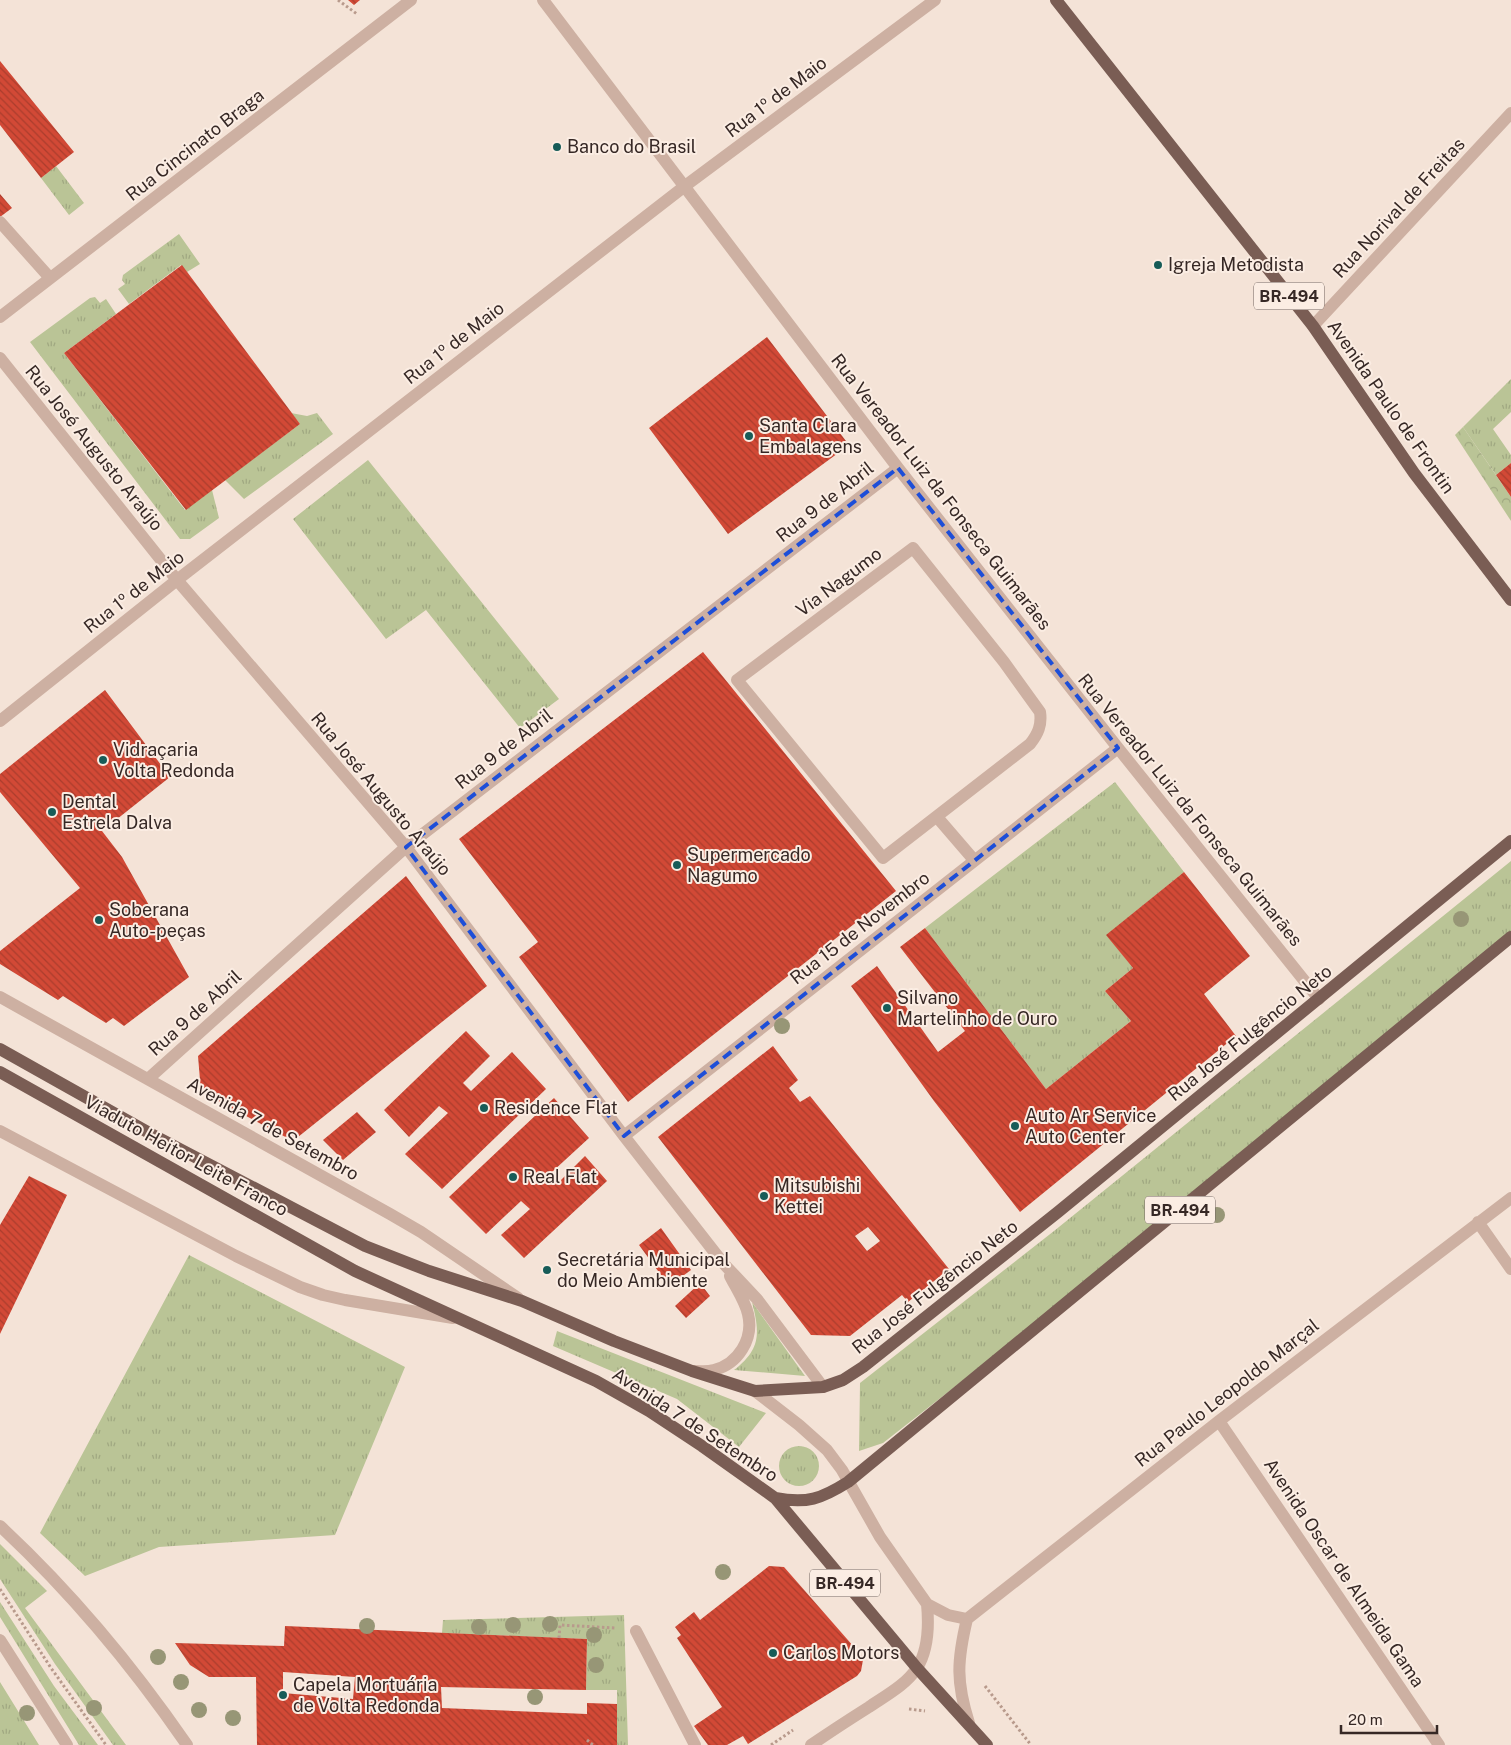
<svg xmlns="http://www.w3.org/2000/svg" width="1511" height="1745" font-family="'Public Sans',sans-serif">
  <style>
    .grass { fill: url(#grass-tufts) }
    .park { fill: url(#park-crowns) }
    .building { fill: url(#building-back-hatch); fill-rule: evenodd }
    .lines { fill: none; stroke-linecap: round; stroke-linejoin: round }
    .path { stroke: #b89a8c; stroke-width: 3; stroke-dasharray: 2.5 2.5; stroke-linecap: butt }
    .minor { stroke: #cdb0a2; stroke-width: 12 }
    .major { stroke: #7a5d54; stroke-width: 12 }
    .tree { fill: #979676 }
    .marked { fill: none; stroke: #1d4ed8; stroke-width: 4; stroke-dasharray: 10 6; stroke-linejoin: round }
    .poi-dot { fill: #175c58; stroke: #fbede3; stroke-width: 2 }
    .labels { text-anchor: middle; stroke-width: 4; stroke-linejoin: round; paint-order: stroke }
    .shield { fill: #fbede3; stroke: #71635e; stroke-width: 1 }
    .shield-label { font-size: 16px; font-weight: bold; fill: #362825 }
    .street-label { font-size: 18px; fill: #362825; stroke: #fbede3 }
    .poi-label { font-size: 18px; fill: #362825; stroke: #fbede3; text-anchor: start }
  </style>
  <defs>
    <pattern id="grass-tufts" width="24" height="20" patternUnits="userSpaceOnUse" patternTransform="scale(1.25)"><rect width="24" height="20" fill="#bac496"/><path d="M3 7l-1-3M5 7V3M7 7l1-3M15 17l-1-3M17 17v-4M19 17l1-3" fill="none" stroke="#a0a881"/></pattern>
    <pattern id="park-crowns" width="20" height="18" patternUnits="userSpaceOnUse" patternTransform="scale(1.25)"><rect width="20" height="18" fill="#bac496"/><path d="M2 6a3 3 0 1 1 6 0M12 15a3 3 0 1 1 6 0" fill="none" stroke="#a0a881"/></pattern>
    <pattern id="building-back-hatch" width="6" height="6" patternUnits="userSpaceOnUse" patternTransform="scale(1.25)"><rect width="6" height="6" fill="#d24936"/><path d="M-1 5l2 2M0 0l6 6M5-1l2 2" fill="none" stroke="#ab3d2d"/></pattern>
  </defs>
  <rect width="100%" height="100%" fill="#f4e3d7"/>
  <!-- grass -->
  <path class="grass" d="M 56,166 L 84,203 L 69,215 L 41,178 Z
    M 179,234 L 200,264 L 187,272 L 181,265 L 129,304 L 118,289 L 125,284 L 122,280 L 123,275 Z
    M 95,297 L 100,303 L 106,299 L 116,314 L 64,353 L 185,510 L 212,490 L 219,518 L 190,539 L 180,539 L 30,342 L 90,298 Z
    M 1511,379 L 1511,412 L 1493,429 L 1511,455 L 1511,463 L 1496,475 L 1463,427 Z
    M 291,413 L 307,416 L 317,413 L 333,434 L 244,499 L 225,480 L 300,424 Z
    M 368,460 L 559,699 L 520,728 L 426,610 L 386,639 L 293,519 Z
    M 1115,782 L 1184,872 L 1107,935 L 1133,968 L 1105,991 L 1131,1021 L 1046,1089 L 925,928 Z
    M 1511,861 L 1511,934 L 1091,1280 L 883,1443 L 859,1451 L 860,1383 L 1054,1231 Z
    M 189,1255 L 405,1367 L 335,1535 L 159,1547 L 85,1576 L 40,1533 Z
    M 752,1302 L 805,1376 L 734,1370 C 761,1349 760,1333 752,1302 Z
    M 557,1331 L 766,1413 L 739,1447 L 677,1399 L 553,1346 Z
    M779 1466a20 20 0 1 1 40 0a20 20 0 1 1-40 0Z
    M 0,1544 L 47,1591 L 25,1608 L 126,1745 L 113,1745 L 55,1664 L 0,1579 Z
    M 0,1602 L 54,1686 L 98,1745 L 79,1745 L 0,1617 Z
    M 624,1615 L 628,1745 L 617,1745 L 617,1690 L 586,1690 L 587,1639 L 442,1633 L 443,1620 Z
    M 0,1682 L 39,1745 L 0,1745 Z"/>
  <!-- park -->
  <path class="park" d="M 1463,427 L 1511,497 L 1511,521 L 1455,435 Z"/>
  <!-- building -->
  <path class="building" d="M 348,0 L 360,0 L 354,5 Z
    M 0,61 L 74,152 L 41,178 L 0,125 Z
    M 0,194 L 12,208 L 0,217 Z
    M 182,265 L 300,424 L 186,510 L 64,353 Z
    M 767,337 L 849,445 L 728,534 L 649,428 Z
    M 1511,463 L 1511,497 L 1496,475 Z
    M 703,652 L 896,891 L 628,1102 L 519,957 L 538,942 L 459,839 Z
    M 105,690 L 170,777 L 102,831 L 122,857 L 189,977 L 124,1026 L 113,1018 L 106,1023 L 63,996 L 58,1000 L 0,964 L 0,951 L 80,888 L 0,792 L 0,774 Z
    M 1184,872 L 1250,956 L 1204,994 L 1236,1036 L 1020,1212 L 934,1101 L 851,986 L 877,966 L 938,1052 L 965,1031 L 900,947 L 925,928 L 1046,1089 L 1131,1021 L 1105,991 L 1133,968 L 1106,935 Z
    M 406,876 L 487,986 L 293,1141 L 201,1092 L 198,1056 Z
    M 466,1031 L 490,1056 L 463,1083 L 471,1091 L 512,1052 L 546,1089 L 442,1189 L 405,1154 L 448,1113 L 439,1106 L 409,1137 L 384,1110 Z
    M 773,1046 L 798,1080 L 789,1088 L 800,1102 L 810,1096 L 949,1269 L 908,1302 L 902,1295 L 850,1336 L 811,1335 L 658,1137 ZM 868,1227 L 880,1241 L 867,1251 L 855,1236 Z
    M 554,1098 L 589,1138 L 552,1172 L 560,1181 L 585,1156 L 607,1181 L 524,1258 L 501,1235 L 530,1209 L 521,1201 L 486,1234 L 449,1197 Z
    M 357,1112 L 376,1132 L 343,1160 L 323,1140 Z
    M 29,1176 L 67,1195 L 0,1334 L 0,1225 Z
    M 661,1228 L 691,1270 L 669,1286 L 639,1245 Z
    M 700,1283 L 710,1296 L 686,1318 L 675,1306 Z
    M 769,1566 L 784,1567 L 861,1655 L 863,1660 L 861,1671 L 857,1676 L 748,1744 L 743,1736 L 727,1745 L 708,1745 L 694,1726 L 722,1707 L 677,1638 L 681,1635 L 675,1627 L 694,1612 L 700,1620 Z
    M 285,1626 L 587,1639 L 586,1690 L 441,1687 L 442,1708 L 587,1714 L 587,1703 L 617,1704 L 617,1745 L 257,1745 L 256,1677 L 209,1677 L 190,1665 L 175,1643 L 284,1646 ZM 283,1672 L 355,1677 L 353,1699 L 283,1693 Z"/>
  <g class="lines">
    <!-- path -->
    <path class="path" d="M 338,0 L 357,14
      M 0,1589 L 51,1668 L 106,1745
      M 559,1638 L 560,1625 L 615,1628
      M 985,1686 L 1031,1745
      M 909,1709 L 925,1711
      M 587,1740 L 593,1745
      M 771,1745 L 793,1730"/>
    <!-- minor -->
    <path class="minor" d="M 543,0 L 898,468 L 1118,748 L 1319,999
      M 0,222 L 50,278
      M 0,317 L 411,0
      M 1313,326 L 1511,113
      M 0,358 L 177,580 L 406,847 L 624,1136 L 723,1263 L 757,1299 L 823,1387
      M 913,548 L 1004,662 L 1040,712 C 1042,725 1038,734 1030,744 L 883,858 L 737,680 Z
      M 0,721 L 177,580 L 685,186 L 935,0
      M 937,817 L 974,860
      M 0,997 L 390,1214 L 421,1232 L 518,1298
      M 148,1079 L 406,847 L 898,468
      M 0,1131 L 236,1256 L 300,1287 L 323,1295 L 345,1300 L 453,1318
      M 624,1136 L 1118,748
      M 1478,1222 L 1511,1269
      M 694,1371 C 701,1371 707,1372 714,1370 C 738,1364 754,1339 748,1314 C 745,1301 736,1288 730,1276
      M 755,1391 L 799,1425 L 827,1450 L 842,1470 L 880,1537 L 927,1604 L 948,1615 L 967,1619
      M 1219,1421 L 1439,1745
      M 0,1526 C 71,1592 132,1665 187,1745
      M 636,1631 L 695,1745
      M 0,1640 L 67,1745
      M 969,1723 C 956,1682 957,1661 967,1619 L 1219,1421 L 1511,1198
      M 811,1745 C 830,1732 850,1719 869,1707 C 885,1696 906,1685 917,1668 C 929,1649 929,1625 927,1604"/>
    <!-- major -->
    <path class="major" d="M 1056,0 L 1313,326 L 1414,473 L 1511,600
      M 0,1049 L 153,1135 L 365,1246 L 429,1271 L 522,1301 L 614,1341 L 692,1371 L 755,1391 L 823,1387 L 843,1380 L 863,1367 L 1058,1212 L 1511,841
      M 0,1072 L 355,1271 L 596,1381 L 649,1411 L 702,1446 L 775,1498 L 917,1668 L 987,1745
      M 775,1498 C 807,1504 821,1499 848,1482 L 1511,937"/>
  </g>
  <!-- trees -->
  <g class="tree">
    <circle cx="1461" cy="919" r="8"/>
    <circle cx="782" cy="1026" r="8"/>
    <circle cx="1217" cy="1215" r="8"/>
    <circle cx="723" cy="1572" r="8"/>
    <circle cx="550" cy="1624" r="8"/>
    <circle cx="513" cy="1625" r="8"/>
    <circle cx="367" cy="1626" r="8"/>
    <circle cx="479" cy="1627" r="8"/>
    <circle cx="594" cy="1635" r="8"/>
    <circle cx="158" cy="1657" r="8"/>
    <circle cx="596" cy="1665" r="8"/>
    <circle cx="181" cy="1682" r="8"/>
    <circle cx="535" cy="1697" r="8"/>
    <circle cx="94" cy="1708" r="8"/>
    <circle cx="199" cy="1710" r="8"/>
    <circle cx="27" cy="1713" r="8"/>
    <circle cx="233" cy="1718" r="8"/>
  </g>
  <!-- marked area -->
  <path class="marked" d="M 898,468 L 1118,748 L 624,1136 L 406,847 Z"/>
  <!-- markers -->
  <g class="poi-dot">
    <circle cx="557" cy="147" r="5"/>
    <circle cx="1158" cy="265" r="5"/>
    <circle cx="749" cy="436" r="5"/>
    <circle cx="103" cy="760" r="5"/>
    <circle cx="52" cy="812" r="5"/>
    <circle cx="677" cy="865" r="5"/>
    <circle cx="99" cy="920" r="5"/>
    <circle cx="887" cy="1008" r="5"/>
    <circle cx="484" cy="1108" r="5"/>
    <circle cx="1015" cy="1126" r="5"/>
    <circle cx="513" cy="1177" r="5"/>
    <circle cx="764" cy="1196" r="5"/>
    <circle cx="547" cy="1270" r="5"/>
    <circle cx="773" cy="1653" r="5"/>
    <circle cx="283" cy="1695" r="5"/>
  </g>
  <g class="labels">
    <!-- shield labels -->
    <g class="shield">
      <rect x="1254" y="282.5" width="70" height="27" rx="4"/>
      <rect x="1145" y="1196.5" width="70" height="27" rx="4"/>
      <rect x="810" y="1569.5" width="70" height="27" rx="4"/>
    </g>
    <g class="shield-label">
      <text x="1289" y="302">BR-494</text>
      <text x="1180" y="1216">BR-494</text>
      <text x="845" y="1589">BR-494</text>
    </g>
    <!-- street labels -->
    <g class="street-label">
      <text transform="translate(776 97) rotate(-37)" y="6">Rua 1º de Maio</text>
      <text transform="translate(195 145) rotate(-38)" y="6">Rua Cincinato Braga</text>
      <text transform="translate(1399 208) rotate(-47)" y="6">Rua Norival de Freitas</text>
      <text transform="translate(454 343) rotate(-38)" y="6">Rua 1º de Maio</text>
      <text transform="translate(1391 407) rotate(55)" y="6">Avenida Paulo de Frontin</text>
      <text transform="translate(94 448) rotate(51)" y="6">Rua José Augusto Araújo</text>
      <text transform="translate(941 492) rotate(52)" y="6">Rua Vereador Luiz da Fonseca Guimarães</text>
      <text transform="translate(825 502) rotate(-38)" y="6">Rua 9 de Abril</text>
      <text transform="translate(839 582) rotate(-37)" y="6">Via Nagumo</text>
      <text transform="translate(134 592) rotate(-38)" y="6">Rua 1º de Maio</text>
      <text transform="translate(504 749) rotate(-38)" y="6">Rua 9 de Abril</text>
      <text transform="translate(381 794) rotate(50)" y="6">Rua José Augusto Araújo</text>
      <text transform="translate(1190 810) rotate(51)" y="6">Rua Vereador Luiz da Fonseca Guimarães</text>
      <text transform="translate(860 928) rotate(-38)" y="6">Rua 15 de Novembro</text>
      <text transform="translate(195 1013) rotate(-42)" y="6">Rua 9 de Abril</text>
      <text transform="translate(1250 1033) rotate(-39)" y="6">Rua José Fulgêncio Neto</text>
      <text transform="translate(273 1129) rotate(29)" y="6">Avenida 7 de Setembro</text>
      <text transform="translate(186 1156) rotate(29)" y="6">Viaduto Heitor Leite Franco</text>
      <text transform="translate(935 1287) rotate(-38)" y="6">Rua José Fulgêncio Neto</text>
      <text transform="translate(1227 1393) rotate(-38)" y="6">Rua Paulo Leopoldo Marçal</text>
      <text transform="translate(695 1425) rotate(33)" y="6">Avenida 7 de Setembro</text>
      <text transform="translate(1344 1573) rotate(56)" y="6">Avenida Oscar de Almeida Gama</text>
    </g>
    <!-- poi labels -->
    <g class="poi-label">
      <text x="567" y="153">Banco do Brasil</text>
      <text x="1168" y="271">Igreja Metodista</text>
      <text x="759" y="432">Santa Clara<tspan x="759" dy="21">Embalagens</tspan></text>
      <text x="113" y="756">Vidraçaria<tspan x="113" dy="21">Volta Redonda</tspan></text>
      <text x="62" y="808">Dental<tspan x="62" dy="21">Estrela Dalva</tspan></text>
      <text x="687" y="861">Supermercado<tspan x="687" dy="21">Nagumo</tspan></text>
      <text x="109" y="916">Soberana<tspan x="109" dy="21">Auto-peças</tspan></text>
      <text x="897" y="1004">Silvano<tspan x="897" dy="21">Martelinho de Ouro</tspan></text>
      <text x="494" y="1114">Residence Flat</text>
      <text x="1025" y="1122">Auto Ar Service<tspan x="1025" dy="21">Auto Center</tspan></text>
      <text x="523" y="1183">Real Flat</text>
      <text x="774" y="1192">Mitsubishi<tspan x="774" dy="21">Kettei</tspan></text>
      <text x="557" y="1266">Secretária Municipal<tspan x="557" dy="21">do Meio Ambiente</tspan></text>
      <text x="783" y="1659">Carlos Motors</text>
      <text x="293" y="1691">Capela Mortuária<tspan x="293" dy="21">de Volta Redonda</tspan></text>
    </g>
  </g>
  <!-- scale -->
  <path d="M1341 1725v8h96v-8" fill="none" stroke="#362825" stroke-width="2.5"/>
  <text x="1348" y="1725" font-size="15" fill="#362825" stroke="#fbede3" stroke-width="4" paint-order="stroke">20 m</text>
</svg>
